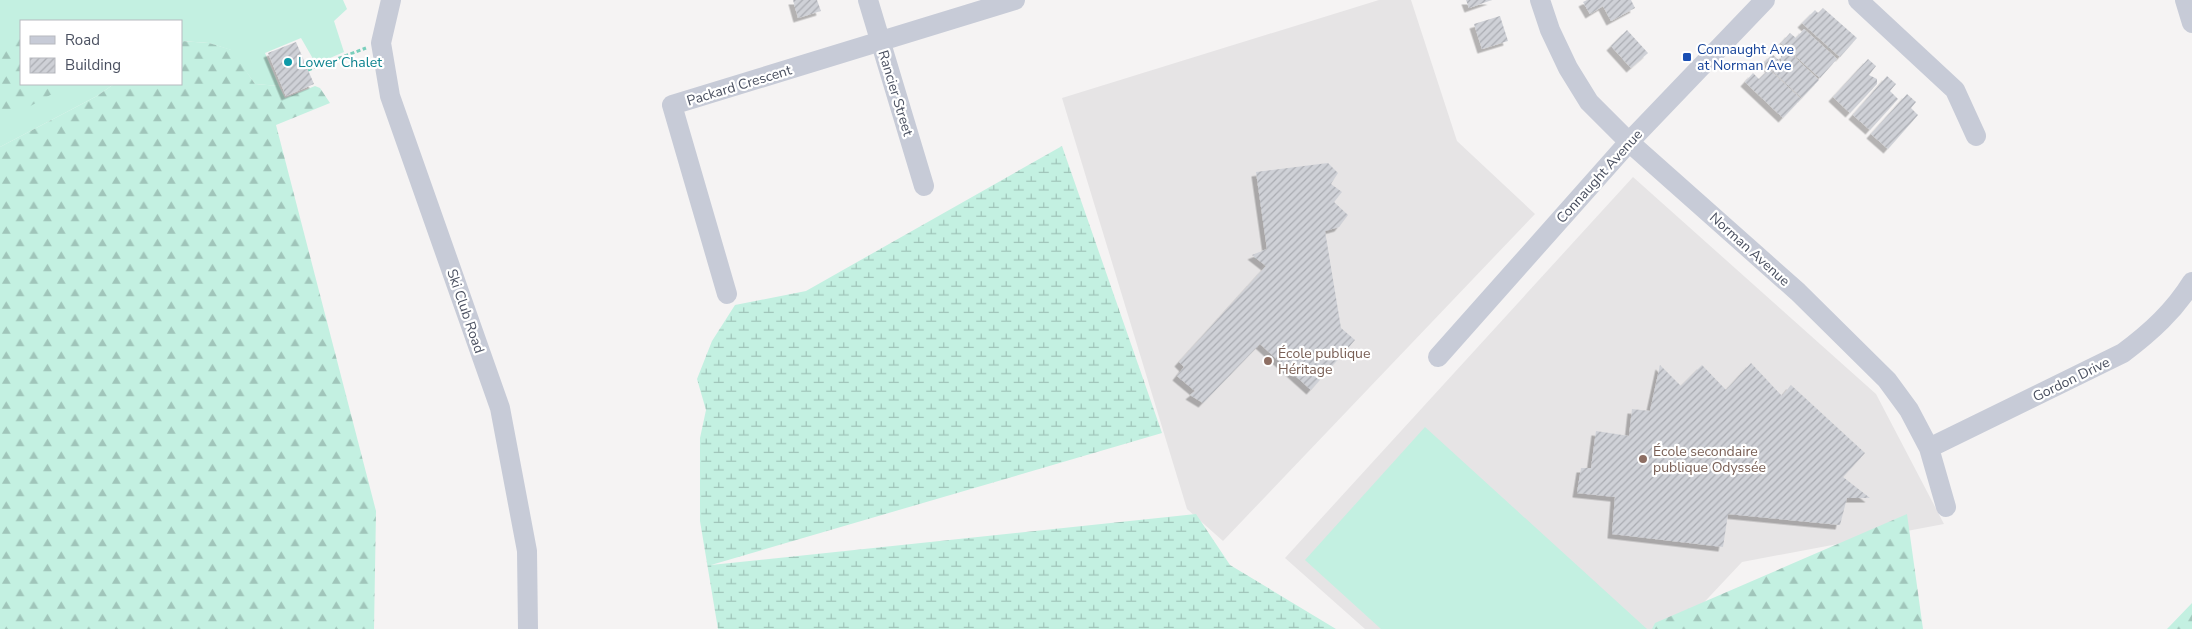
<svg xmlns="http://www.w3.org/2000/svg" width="2192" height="629" font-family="'Nunito Sans',sans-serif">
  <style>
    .education { fill: #e6e4e5 }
    .grass { fill: #c3f0e1 }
    .forest { fill: url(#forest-firs) }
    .wetland { fill: url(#wetland-marsh) }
    .building { fill: url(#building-hatch); filter: url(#shadow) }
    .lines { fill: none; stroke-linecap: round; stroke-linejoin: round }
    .path { stroke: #7acfbc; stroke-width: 3; stroke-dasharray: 4 2.5; stroke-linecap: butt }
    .minor { stroke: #c7cbd7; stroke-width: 20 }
    .transit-dot { fill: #1a4fb4; stroke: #fff; stroke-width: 2 }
    .culture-dot { fill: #0f9aa8; stroke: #fff; stroke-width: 2 }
    .education-dot { fill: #8d6e63; stroke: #fff; stroke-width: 2 }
    .labels { text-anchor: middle; stroke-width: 4.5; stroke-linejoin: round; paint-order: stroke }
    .transit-label { font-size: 14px; fill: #164399; stroke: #fff; text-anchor: start }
    .culture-label { font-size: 14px; fill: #0d838f; stroke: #fff; text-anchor: start }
    .street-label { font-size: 14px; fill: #4a5060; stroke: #fff }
    .education-label { font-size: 14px; fill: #785e54; stroke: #fff; text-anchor: start }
  </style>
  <defs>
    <pattern id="forest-firs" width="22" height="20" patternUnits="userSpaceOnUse" patternTransform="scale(1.25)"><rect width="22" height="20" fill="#c3f0e1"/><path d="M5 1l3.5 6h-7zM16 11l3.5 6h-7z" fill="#a0c5ba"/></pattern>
    <pattern id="wetland-marsh" width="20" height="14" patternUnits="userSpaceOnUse" patternTransform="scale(1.25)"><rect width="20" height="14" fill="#c3f0e1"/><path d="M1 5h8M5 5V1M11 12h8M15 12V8" fill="none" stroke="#a0c5ba"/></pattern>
    <pattern id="building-hatch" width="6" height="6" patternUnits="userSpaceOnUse" patternTransform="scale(1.25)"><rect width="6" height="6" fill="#cfd1d7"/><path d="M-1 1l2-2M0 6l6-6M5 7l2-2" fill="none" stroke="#aaacb2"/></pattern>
    <filter id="shadow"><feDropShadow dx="-4.5" dy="4.5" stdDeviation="0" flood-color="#0004"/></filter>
  </defs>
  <rect width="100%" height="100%" fill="#f5f3f3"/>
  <!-- education -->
  <path class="education" d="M 1379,0 L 1411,0 L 1457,141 L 1535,214 L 1223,541 L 1187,509 L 1062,98 Z
    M 1633,177 L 1876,394 L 1944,524 L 1742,562 L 1679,629 L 1365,629 L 1285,558 Z"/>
  <!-- grass -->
  <path class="grass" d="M 0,0 L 343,0 L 347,9 L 334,21 L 344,52 L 316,64 L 301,38 L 265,53 L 279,86 L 255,84 L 231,50 L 209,43 L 181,41 L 181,21 L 21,21 L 21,84 L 114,84 L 97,96 L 0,147 Z
    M 1425,427 L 1647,629 L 1381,629 L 1305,560 Z"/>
  <!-- forest -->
  <path class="forest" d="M 21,39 L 21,84 L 70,84 L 0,123 L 0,40 Z
    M 181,41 L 209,43 L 232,50 L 255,84 L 279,86 L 285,98 L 315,86 L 320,88 L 330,103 L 276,125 L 376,511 L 374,629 L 0,629 L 0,147 L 97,96 L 114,84 L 181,84 Z
    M 1907,514 L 1923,629 L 1652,629 L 1655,623 Z
    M 2192,603 L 2192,629 L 2167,629 Z"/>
  <!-- wetland -->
  <path class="wetland" d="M 1062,146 L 1162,433 L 711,565 L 1196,514 L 1230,565 L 1336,629 L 718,629 L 700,521 L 700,438 L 706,410 L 697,379 L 712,341 L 735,305 L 806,291 Z"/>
  <!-- building -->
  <path class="building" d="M 793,0 L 817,0 L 821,11 L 798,18 Z
    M 1466,0 L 1492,0 L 1469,8 Z
    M 1587,0 L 1631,0 L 1635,8 L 1611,21 L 1603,6 L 1590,14 L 1583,2 Z
    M 1823,8 L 1857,38 L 1840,57 L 1802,23 L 1815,10 L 1818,13 Z
    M 1500,16 L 1508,41 L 1482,49 L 1474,24 Z
    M 1804,29 L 1837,59 L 1820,78 L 1781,43 L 1790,33 L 1796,38 Z
    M 1627,30 L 1648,53 L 1631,68 L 1611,46 Z
    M 296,42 L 314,84 L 286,96 L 268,53 Z
    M 1789,52 L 1819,80 L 1802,98 L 1764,63 L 1772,54 L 1781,62 L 1781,56 Z
    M 1868,59 L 1876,66 L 1869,75 L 1877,79 L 1877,84 L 1850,113 L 1833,97 Z
    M 1769,69 L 1801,99 L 1783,118 L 1745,82 L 1753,73 L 1759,79 Z
    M 1887,76 L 1896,84 L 1890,91 L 1898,99 L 1870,130 L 1853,115 Z
    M 1907,94 L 1916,102 L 1911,108 L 1918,115 L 1888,149 L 1871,134 Z
    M 1328,163 L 1338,173 L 1331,184 L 1342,192 L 1334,202 L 1348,215 L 1339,227 L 1325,231 L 1341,328 L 1355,340 L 1311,390 L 1260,344 L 1203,403 L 1190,395 L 1195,391 L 1177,376 L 1184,367 L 1179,362 L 1266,266 L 1252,255 L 1267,249 L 1256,172 Z
    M 1751,363 L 1782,396 L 1791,385 L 1865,453 L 1843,477 L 1870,498 L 1847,498 L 1840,525 L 1728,514 L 1723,547 L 1612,534 L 1615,497 L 1577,493 L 1581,468 L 1591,468 L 1596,431 L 1629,436 L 1632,409 L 1650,411 L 1660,365 L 1681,386 L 1702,365 L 1726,390 Z"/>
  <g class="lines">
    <!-- path -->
    <path class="path" d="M 308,70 L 366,48"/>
    <!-- minor -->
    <path class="minor" d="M 391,0 L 381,43 L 390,96 L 500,408 L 527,551 L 528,629
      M 868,0 L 924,186
      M 1540,0 L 1550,30 L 1568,68 L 1589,102 L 1629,142 L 1798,292 L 1887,380 L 1909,410 L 1929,448 L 1946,507
      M 1858,0 L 1955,90 L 1976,136
      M 2185,0 L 2192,23
      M 727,294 L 672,105 L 1015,0
      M 1438,357 L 1629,142 L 1765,0
      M 1929,448 L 2123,353 C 2151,332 2174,311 2192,282"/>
  </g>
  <!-- markers -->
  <rect class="transit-dot" x="1682" y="52" width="10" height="10" rx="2.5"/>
  <circle class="culture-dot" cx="288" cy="62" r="5"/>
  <g class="education-dot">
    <circle cx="1268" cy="361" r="5"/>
    <circle cx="1643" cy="459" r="5"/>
  </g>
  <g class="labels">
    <!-- transit labels -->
    <g class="transit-label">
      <text x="1697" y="54">Connaught Ave<tspan x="1697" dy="16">at Norman Ave</tspan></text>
    </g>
    <!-- culture labels -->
    <g class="culture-label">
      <text x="298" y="67">Lower Chalet</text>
    </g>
    <!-- street labels -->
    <g class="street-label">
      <text transform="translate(739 85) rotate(-17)" y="5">Packard Crescent</text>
      <text transform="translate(896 93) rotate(73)" y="5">Rancier Street</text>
      <text transform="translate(1599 176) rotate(-48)" y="5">Connaught Avenue</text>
      <text transform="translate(1750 249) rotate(42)" y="5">Norman Avenue</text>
      <text transform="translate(466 311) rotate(71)" y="5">Ski Club Road</text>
      <text transform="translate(2071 379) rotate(-26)" y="5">Gordon Drive</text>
    </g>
    <!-- education labels -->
    <g class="education-label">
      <text x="1278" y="358">École publique<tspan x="1278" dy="16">Héritage</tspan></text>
      <text x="1653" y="456">École secondaire<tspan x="1653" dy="16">publique Odyssée</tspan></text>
    </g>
  </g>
  <!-- legend -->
  <rect x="20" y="20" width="162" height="65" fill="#ffffff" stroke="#b7b9bf"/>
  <rect x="30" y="36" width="25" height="8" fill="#c7cbd7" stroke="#b7b9bf"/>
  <text x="65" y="45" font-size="15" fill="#4a5060">Road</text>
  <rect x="30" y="58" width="25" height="15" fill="url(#building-hatch)" stroke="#b7b9bf"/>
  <text x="65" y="70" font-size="15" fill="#4a5060">Building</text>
</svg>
